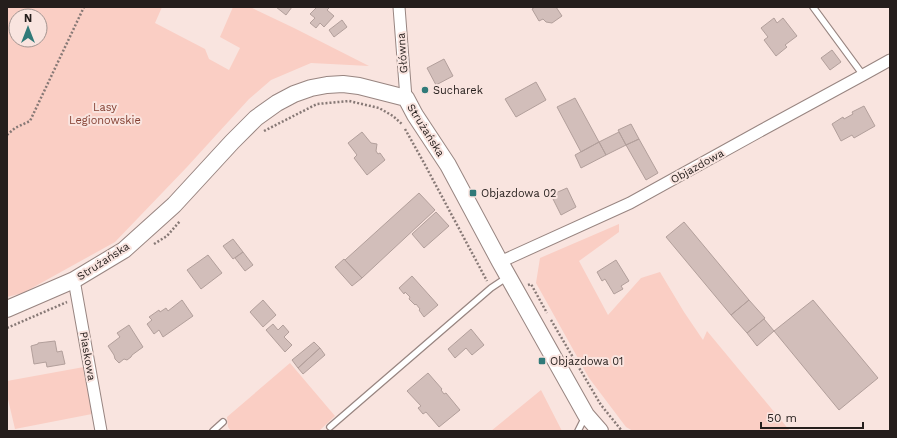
<svg xmlns="http://www.w3.org/2000/svg" width="897" height="438" font-family="'Work Sans',sans-serif">
  <style>
    .green { fill: #facec4; fill-rule: evenodd }
    .building { fill: #d2beba; stroke: #b29f9b }
    .lines { fill: none; stroke-linecap: round; stroke-linejoin: round }
    .lane-casing { stroke: #988581; stroke-width: 8 }
    .street-casing { stroke: #988581; stroke-width: 13 }
    .secondary-casing { stroke: #988581; stroke-width: 18 }
    .path { stroke: #877976; stroke-width: 2.5; stroke-dasharray: 2 2; stroke-linecap: butt }
    .lane { stroke: #fff; stroke-width: 5.5 }
    .street { stroke: #fff; stroke-width: 11 }
    .secondary { stroke: #fff; stroke-width: 16 }
    .poi-dot { fill: #317a79; stroke: #f9e4df; stroke-width: 1.5 }
    .labels { text-anchor: middle; stroke-width: 4; stroke-linejoin: round; paint-order: stroke }
    .street-label { font-size: 11px; fill: #251e1c; stroke: #f9e4df }
    .poi-label { font-size: 11px; fill: #251e1c; stroke: #f9e4df; text-anchor: start }
    .park-label { font-size: 11px; fill: #833f31; stroke: #f9e4df }
  </style>
  <rect width="100%" height="100%" fill="#f9e4df"/>
  <!-- green -->
  <path class="green" d="M 7,7 L 162,7 L 155,23 L 205,49 L 209,59 L 229,70 L 240,48 L 220,37 L 233,7 L 250,7 L 294,28 L 369,66 L 311,63 L 271,80 L 249,99 L 187,167 L 115,242 L 23,293 L 7,297 ZM 16,16 L 40,16 L 40,40 L 16,40 Z
    M 619,224 L 619,232 L 579,261 L 608,315 L 641,278 L 660,272 L 684,312 L 703,340 L 707,331 L 790,431 L 633,431 L 626,427 L 589,378 L 536,283 L 540,258 Z
    M 290,363 L 335,416 L 319,431 L 231,431 L 228,427 L 227,417 Z
    M 84,367 L 92,414 L 15,429 L 7,395 L 7,381 Z
    M 541,390 L 562,431 L 491,431 Z"/>
  <!-- building -->
  <path class="building" d="M 276,7 L 292,7 L 286,15 Z
    M 317,7 L 330,7 L 327,10 L 334,16 L 324,27 L 320,23 L 316,28 L 310,23 L 315,18 L 310,14 Z
    M 535,7 L 556,7 L 562,16 L 552,23 L 546,22 L 543,19 L 539,21 L 532,9 Z
    M 774,18 L 777,23 L 783,18 L 797,36 L 785,45 L 787,47 L 776,56 L 764,40 L 768,37 L 761,28 Z
    M 342,20 L 347,27 L 334,37 L 329,30 Z
    M 832,50 L 841,62 L 830,70 L 821,58 Z
    M 444,59 L 453,76 L 436,85 L 427,68 Z
    M 536,82 L 546,100 L 516,117 L 505,99 Z
    M 575,98 L 599,142 L 581,152 L 557,107 Z
    M 864,106 L 875,126 L 854,138 L 852,135 L 841,141 L 832,124 L 843,117 L 844,119 L 853,114 L 852,112 Z
    M 631,124 L 639,139 L 626,145 L 618,130 Z
    M 362,132 L 371,143 L 377,144 L 376,151 L 378,154 L 380,153 L 385,160 L 367,175 L 354,158 L 357,155 L 348,143 Z
    M 619,132 L 626,145 L 606,155 L 599,142 Z
    M 639,139 L 658,173 L 646,180 L 626,145 Z
    M 599,142 L 606,155 L 581,168 L 575,155 Z
    M 567,188 L 576,207 L 561,215 L 551,195 Z
    M 419,193 L 435,210 L 362,278 L 345,260 Z
    M 436,212 L 449,226 L 424,248 L 412,234 Z
    M 684,222 L 749,300 L 731,315 L 666,237 Z
    M 233,239 L 243,252 L 233,259 L 223,246 Z
    M 243,252 L 253,265 L 245,271 L 235,258 Z
    M 208,255 L 222,273 L 201,289 L 187,270 Z
    M 344,259 L 362,278 L 352,286 L 335,267 Z
    M 616,260 L 629,281 L 621,286 L 623,289 L 614,294 L 605,279 L 602,281 L 597,272 Z
    M 412,276 L 438,305 L 424,317 L 419,310 L 420,309 L 416,304 L 415,305 L 409,299 L 410,297 L 405,292 L 404,294 L 399,288 Z
    M 182,300 L 193,316 L 163,337 L 159,330 L 154,334 L 147,324 L 152,320 L 149,317 L 159,310 L 160,312 L 166,308 L 168,311 Z
    M 263,300 L 276,315 L 263,327 L 250,312 Z
    M 749,300 L 765,318 L 747,333 L 731,315 Z
    M 813,300 L 878,378 L 839,410 L 774,331 Z
    M 764,319 L 774,331 L 757,346 L 747,333 Z
    M 273,324 L 278,330 L 283,325 L 289,332 L 284,337 L 292,345 L 285,352 L 266,330 Z
    M 129,325 L 143,347 L 132,355 L 131,357 L 127,360 L 124,359 L 119,363 L 115,359 L 114,355 L 108,346 L 120,337 L 117,333 Z
    M 471,329 L 484,345 L 472,355 L 466,348 L 455,358 L 448,349 Z
    M 55,341 L 57,352 L 62,351 L 65,364 L 47,367 L 46,362 L 34,364 L 31,346 L 38,344 L 38,343 Z
    M 314,342 L 320,348 L 298,368 L 292,360 Z
    M 320,348 L 325,355 L 303,374 L 298,368 Z
    M 428,373 L 442,389 L 441,390 L 444,394 L 446,393 L 460,410 L 439,427 L 426,412 L 423,414 L 418,408 L 421,406 L 407,391 Z"/>
  <g class="lines">
    <defs>
      <path id="lane" d="M 813,7 L 863,75
        M 330,427 L 491,288 L 506,278
        M 213,431 L 223,422
        M 578,431 L 585,417"/>
      <path id="street" d="M 399,7 L 406,98
        M 500,262 L 630,203 L 762,130 L 863,75 L 890,60
        M 74,280 L 101,431"/>
      <path id="secondary" d="M 7,309 L 74,280 L 124,250 L 174,205 L 232,142 L 256,118 L 277,103 L 294,94 L 311,88 L 327,85 L 343,84 L 359,86 L 406,98 L 415,115 L 448,165 L 500,262 L 586,415 L 600,431"/>
    </defs>
    <!-- lane casing -->
    <use href="#lane" class="lane-casing"/>
    <!-- street casing -->
    <use href="#street" class="street-casing"/>
    <!-- secondary casing -->
    <use href="#secondary" class="secondary-casing"/>
    <!-- path -->
    <path class="path" d="M 405,129 L 424,163 L 487,281
      M 264,131 L 317,104 L 349,101 L 379,108 L 393,116 L 403,125
      M 7,135 L 15,128 L 30,121 L 84,7
      M 154,244 L 167,236 L 180,221
      M 528,285 L 531,284 L 547,313
      M 551,320 L 601,405 L 622,431
      M 7,328 L 67,302"/>
    <!-- lane -->
    <use href="#lane" class="lane"/>
    <!-- street -->
    <use href="#street" class="street"/>
    <!-- secondary -->
    <use href="#secondary" class="secondary"/>
  </g>
  <!-- markers -->
  <g class="poi-dot">
    <circle cx="425" cy="90" r="4"/>
    <rect x="469" y="189" width="8" height="8" rx="2"/>
    <rect x="538" y="357" width="8" height="8" rx="2"/>
  </g>
  <g class="labels">
    <!-- street labels -->
    <g class="street-label">
      <text transform="translate(402 53) rotate(-94)" y="4">Główna</text>
      <text transform="translate(426 130) rotate(58)" y="4">Strużańska</text>
      <text transform="translate(697 166) rotate(-29)" y="4">Objazdowa</text>
      <text transform="translate(103 261) rotate(-33)" y="4">Strużańska</text>
      <text transform="translate(88 356) rotate(80)" y="4">Piaskowa</text>
    </g>
    <!-- poi labels -->
    <g class="poi-label">
      <text x="433" y="94">Sucharek</text>
      <text x="481" y="197">Objazdowa 02</text>
      <text x="550" y="365">Objazdowa 01</text>
    </g>
    <!-- park labels -->
    <g class="park-label">
      <text x="105" y="111">Lasy<tspan x="105" dy="13">Legionowskie</tspan></text>
    </g>
  </g>
  <!-- border -->
  <rect width="897" height="438" fill="none" stroke="#251e1c" stroke-width="16"/>
  <!-- north arrow -->
  <g transform="translate(28 28)"><circle r="19" fill="#f9e4df" stroke="#a49591"/>
  <path d="M0-3L7 15L0 10L-7 15Z" fill="#317a79"/>
  <text y="-6" font-size="11" font-weight="bold" text-anchor="middle" fill="#251e1c">N</text>
  </g>
  <!-- scale -->
  <path d="M761 422v6h102v-6" fill="none" stroke="#251e1c" stroke-width="2"/>
  <text x="767" y="422" font-size="12" fill="#251e1c" stroke="#f9e4df" stroke-width="3" paint-order="stroke">50 m</text>
</svg>
